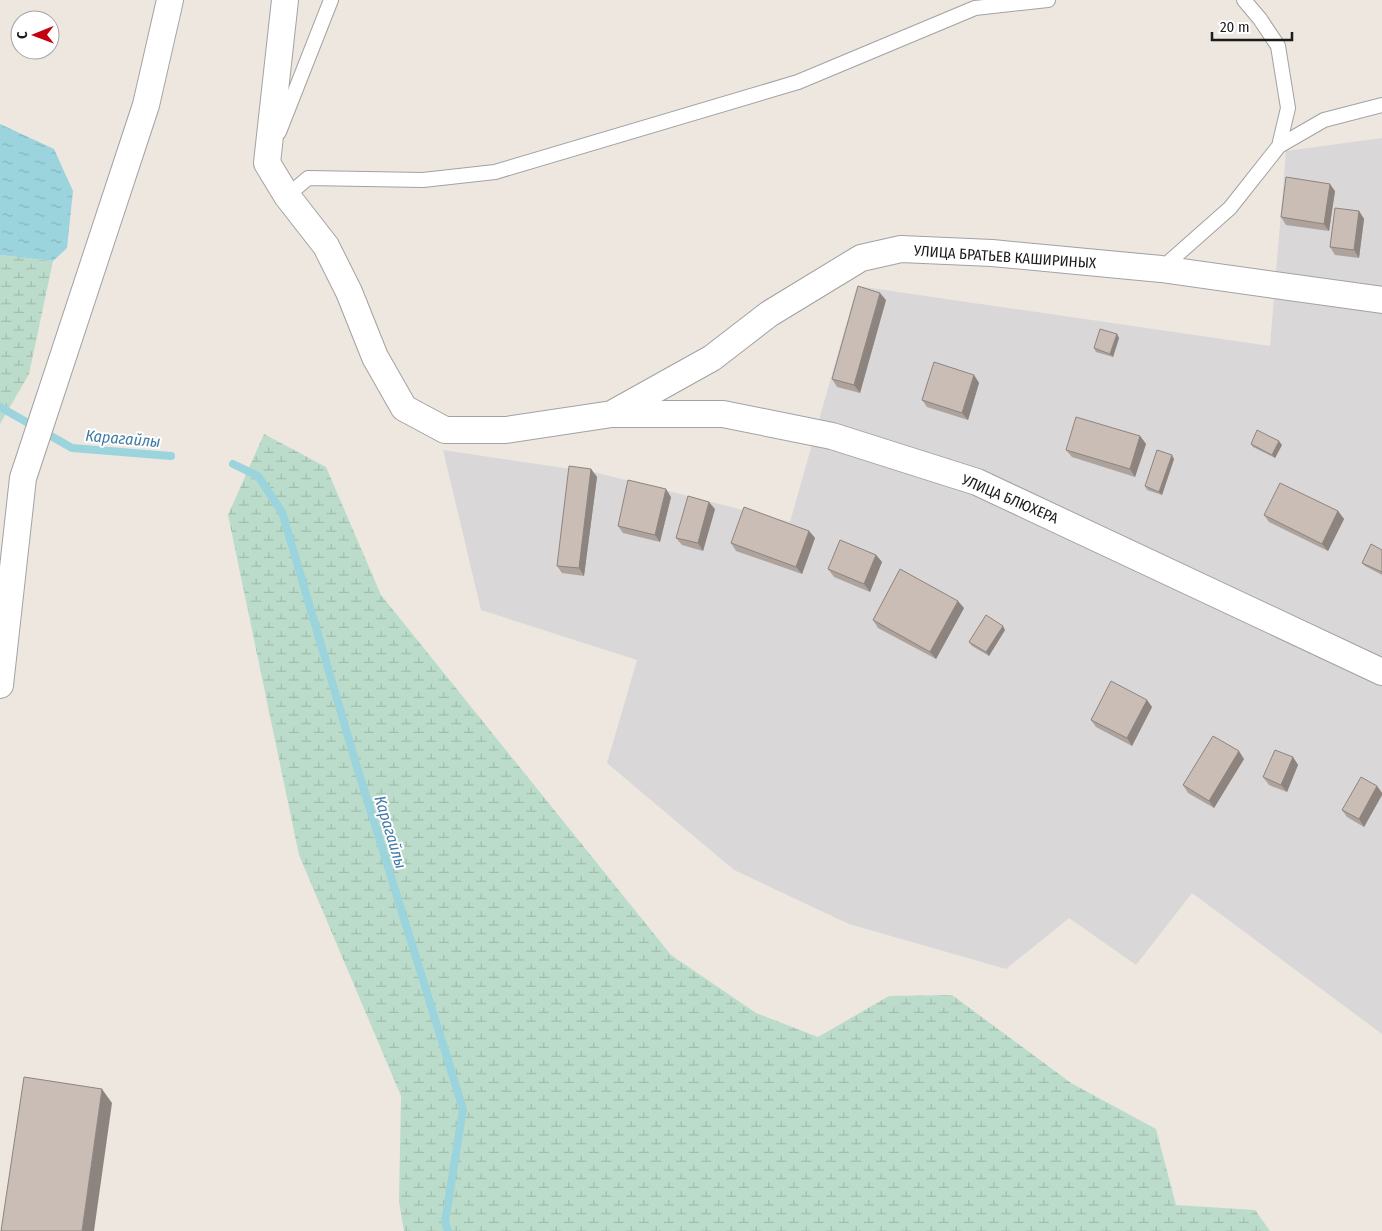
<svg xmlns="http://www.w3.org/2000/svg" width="1382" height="1231" font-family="'Fira Sans Condensed',sans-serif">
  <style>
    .residential { fill: #d9d7d8 }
    .wetland { fill: url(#wetland-marsh) }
    .water { fill: url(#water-ripples) }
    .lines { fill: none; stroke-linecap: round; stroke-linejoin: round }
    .stream { stroke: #9cd4de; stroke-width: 8 }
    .service-casing { stroke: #a2a2a2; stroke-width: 16 }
    .minor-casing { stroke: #a2a2a2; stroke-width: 28 }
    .service { stroke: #fff; stroke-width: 14 }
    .minor { stroke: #fff; stroke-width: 26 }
    .wall { fill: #ada39c }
    .shaded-wall { fill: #8d847f }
    .building { fill: #c9bdb5; stroke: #8d847f }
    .labels { text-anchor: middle; stroke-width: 4; stroke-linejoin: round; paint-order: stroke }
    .street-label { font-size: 15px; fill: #1b1b1b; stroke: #fff }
    .water-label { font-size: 16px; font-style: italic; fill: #407ba6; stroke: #fff }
  </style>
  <defs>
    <pattern id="wetland-marsh" width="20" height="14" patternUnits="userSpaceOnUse" patternTransform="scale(1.25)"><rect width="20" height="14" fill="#bbdcca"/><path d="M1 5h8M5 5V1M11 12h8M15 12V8" fill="none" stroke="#a0bcad"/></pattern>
    <pattern id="water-ripples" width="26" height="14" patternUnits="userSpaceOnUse" patternTransform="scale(1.25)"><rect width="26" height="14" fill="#9cd4de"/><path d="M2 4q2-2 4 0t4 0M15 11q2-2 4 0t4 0" fill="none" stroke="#86b5be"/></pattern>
  </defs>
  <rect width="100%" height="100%" fill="#ede7df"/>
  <!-- residential -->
  <path class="residential" d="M 1382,138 L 1382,1034 L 1192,893 L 1136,965 L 1069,918 L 1006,969 L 849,924 L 734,870 L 607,763 L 637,660 L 481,610 L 443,450 L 598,473 L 790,522 L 857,286 L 1270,346 L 1286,151 Z"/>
  <!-- wetland -->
  <path class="wetland" d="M 0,255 L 53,261 L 29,374 L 0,424 Z
    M 264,434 L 326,467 L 381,595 L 671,955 L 756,1013 L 818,1037 L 889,996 L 952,995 L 1071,1083 L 1156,1129 L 1176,1205 L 1255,1210 L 1270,1231 L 404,1231 L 399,1202 L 401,1096 L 299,855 L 228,515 Z"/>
  <!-- water -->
  <path class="water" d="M 0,124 L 54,149 L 73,191 L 67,248 L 53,261 L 0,255 Z"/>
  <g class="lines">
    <!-- stream -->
    <path class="stream" d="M 0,407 L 72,448 L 171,456
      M 233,464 L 258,476 L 282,512 L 357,767 L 463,1109 L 445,1222 L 448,1231"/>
    <defs>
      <path id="service" d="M 279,132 L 331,0
        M 1279,146 L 1324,120 L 1382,105
        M 287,196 L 308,178 L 423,180 L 495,172 L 798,82 L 975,8 L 1048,0
        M 1161,269 L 1230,208 L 1279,146 L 1288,108 L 1278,46 L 1260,19 L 1244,0"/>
      <path id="minor" d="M 285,0 L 267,163 L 287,196 L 326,246 L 349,292 L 375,357 L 404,408 L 445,430 L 506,430 L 612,414 L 723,414 L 832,436 L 977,482 L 1382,672
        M 615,412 L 712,358 L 769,314 L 861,258 L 901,249 L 992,253 L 1161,269 L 1382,300
        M 0,685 L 23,478 L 146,105 L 170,0"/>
    </defs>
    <!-- service casing -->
    <use href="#service" class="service-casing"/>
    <!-- minor casing -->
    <use href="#minor" class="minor-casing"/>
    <!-- service -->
    <use href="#service" class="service"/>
    <!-- minor -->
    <use href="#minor" class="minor"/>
  </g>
  <!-- wall -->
  <path class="wall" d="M 1335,191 L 1329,231 L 1286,225 L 1281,217 Z
    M 1359,211 L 1364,219 L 1359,258 L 1335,255 L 1330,247 Z
    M 886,300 L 860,393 L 837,387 L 832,379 Z
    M 1117,334 L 1119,338 L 1113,357 L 1096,352 L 1094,348 Z
    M 974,375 L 979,383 L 968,420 L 927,407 L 922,400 Z
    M 1140,436 L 1146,444 L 1135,477 L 1072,457 L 1066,450 Z
    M 1251,444 L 1282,445 L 1275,458 L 1253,447 Z
    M 1174,459 L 1162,495 L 1147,490 L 1145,486 Z
    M 591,469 L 597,477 L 584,576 L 562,573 L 557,566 Z
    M 671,497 L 660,542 L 623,533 L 618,526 Z
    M 715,509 L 703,551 L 682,545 L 676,538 Z
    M 1338,511 L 1344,519 L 1328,551 L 1269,522 L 1264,515 Z
    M 809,531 L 815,538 L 802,574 L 736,551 L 731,543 Z
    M 1382,550 L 1382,575 L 1365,566 L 1362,563 Z
    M 876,555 L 882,562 L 870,592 L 834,577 L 828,569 Z
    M 964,608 L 936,659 L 878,628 L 873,620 Z
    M 1005,630 L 989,656 L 972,646 L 969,642 Z
    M 1147,700 L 1152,707 L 1132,746 L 1096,727 L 1091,720 Z
    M 1293,757 L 1298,765 L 1287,792 L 1269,785 L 1263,777 Z
    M 1244,759 L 1214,808 L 1188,793 L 1183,785 Z
    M 1377,786 L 1382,793 L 1382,795 L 1364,827 L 1347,817 L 1342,810 Z"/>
  <!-- shaded-wall -->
  <path class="shaded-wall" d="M 1330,184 L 1335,191 L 1329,231 L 1324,224 Z
    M 1359,211 L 1364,219 L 1359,258 L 1354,250 Z
    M 880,293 L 886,300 L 860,393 L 854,385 Z
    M 1117,334 L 1119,338 L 1113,357 L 1110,354 Z
    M 974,375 L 979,383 L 968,420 L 962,413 Z
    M 1140,436 L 1146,444 L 1135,477 L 1130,469 Z
    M 1279,441 L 1282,445 L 1275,458 L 1272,455 Z
    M 1172,455 L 1174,459 L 1162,495 L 1159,492 Z
    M 591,469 L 597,477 L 584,576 L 579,568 Z
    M 666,489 L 671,497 L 660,542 L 655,535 Z
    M 709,502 L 715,509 L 703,551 L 698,543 Z
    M 1338,511 L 1344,519 L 1328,551 L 1322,544 Z
    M 809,531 L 815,538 L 802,574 L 796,567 Z
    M 876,555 L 882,562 L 870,592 L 864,584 Z
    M 958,601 L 964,608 L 936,659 L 930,652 Z
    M 1003,626 L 1005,630 L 989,656 L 986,652 Z
    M 1147,700 L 1152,707 L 1132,746 L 1127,738 Z
    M 1239,751 L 1244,759 L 1214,808 L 1209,801 Z
    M 1293,757 L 1298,765 L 1287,792 L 1281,785 Z
    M 1377,786 L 1382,793 L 1382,795 L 1364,827 L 1359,819 Z
    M 102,1089 L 112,1103 L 94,1231 L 82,1231 Z"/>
  <!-- building -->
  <path class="building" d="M 1286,177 L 1330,184 L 1324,224 L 1281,217 Z
    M 1335,208 L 1359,211 L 1354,250 L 1330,247 Z
    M 858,286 L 880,293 L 854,385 L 832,379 Z
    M 1100,329 L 1117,334 L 1110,354 L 1094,348 Z
    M 934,362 L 974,375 L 962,413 L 922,400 Z
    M 1076,417 L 1140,436 L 1130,469 L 1066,450 Z
    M 1257,430 L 1279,441 L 1272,455 L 1251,444 Z
    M 1157,450 L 1172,455 L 1159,492 L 1145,486 Z
    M 569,466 L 591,469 L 579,568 L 557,566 Z
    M 628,480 L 666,489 L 655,535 L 618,526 Z
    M 1280,483 L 1338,511 L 1322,544 L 1264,515 Z
    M 688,496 L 709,502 L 698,543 L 676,538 Z
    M 744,507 L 809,531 L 796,567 L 731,543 Z
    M 840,540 L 876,555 L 864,584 L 828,569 Z
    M 1371,544 L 1382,550 L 1382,572 L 1362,563 Z
    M 900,569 L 958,601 L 930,652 L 873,620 Z
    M 986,615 L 1003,626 L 986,652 L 969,642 Z
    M 1111,681 L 1147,700 L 1127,738 L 1091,720 Z
    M 1213,736 L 1239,751 L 1209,801 L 1183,785 Z
    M 1275,750 L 1293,757 L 1281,785 L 1263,777 Z
    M 1361,777 L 1377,786 L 1359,819 L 1342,810 Z
    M 24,1077 L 102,1089 L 82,1231 L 1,1231 Z"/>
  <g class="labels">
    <!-- street labels -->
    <g class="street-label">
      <text transform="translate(1005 257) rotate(4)" y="5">УЛИЦА БРАТЬЕВ КАШИРИНЫХ</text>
      <text transform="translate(1010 499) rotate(23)" y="5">УЛИЦА БЛЮХЕРА</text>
    </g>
    <!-- water labels -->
    <g class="water-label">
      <text transform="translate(123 438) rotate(5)" y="6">Карагайлы</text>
      <text transform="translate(391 832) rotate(73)" y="6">Карагайлы</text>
    </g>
  </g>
  <!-- north arrow -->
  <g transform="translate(35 35) rotate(269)"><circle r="24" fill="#ffffff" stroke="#a4a4a4"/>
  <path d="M0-4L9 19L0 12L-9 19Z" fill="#c5000f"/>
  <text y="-8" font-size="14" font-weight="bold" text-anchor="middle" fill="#1b1b1b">С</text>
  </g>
  <!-- scale -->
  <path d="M1212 32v8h80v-8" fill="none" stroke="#1b1b1b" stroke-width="2.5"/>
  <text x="1220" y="32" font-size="15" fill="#1b1b1b" stroke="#ffffff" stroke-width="4" paint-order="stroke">20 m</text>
</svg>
